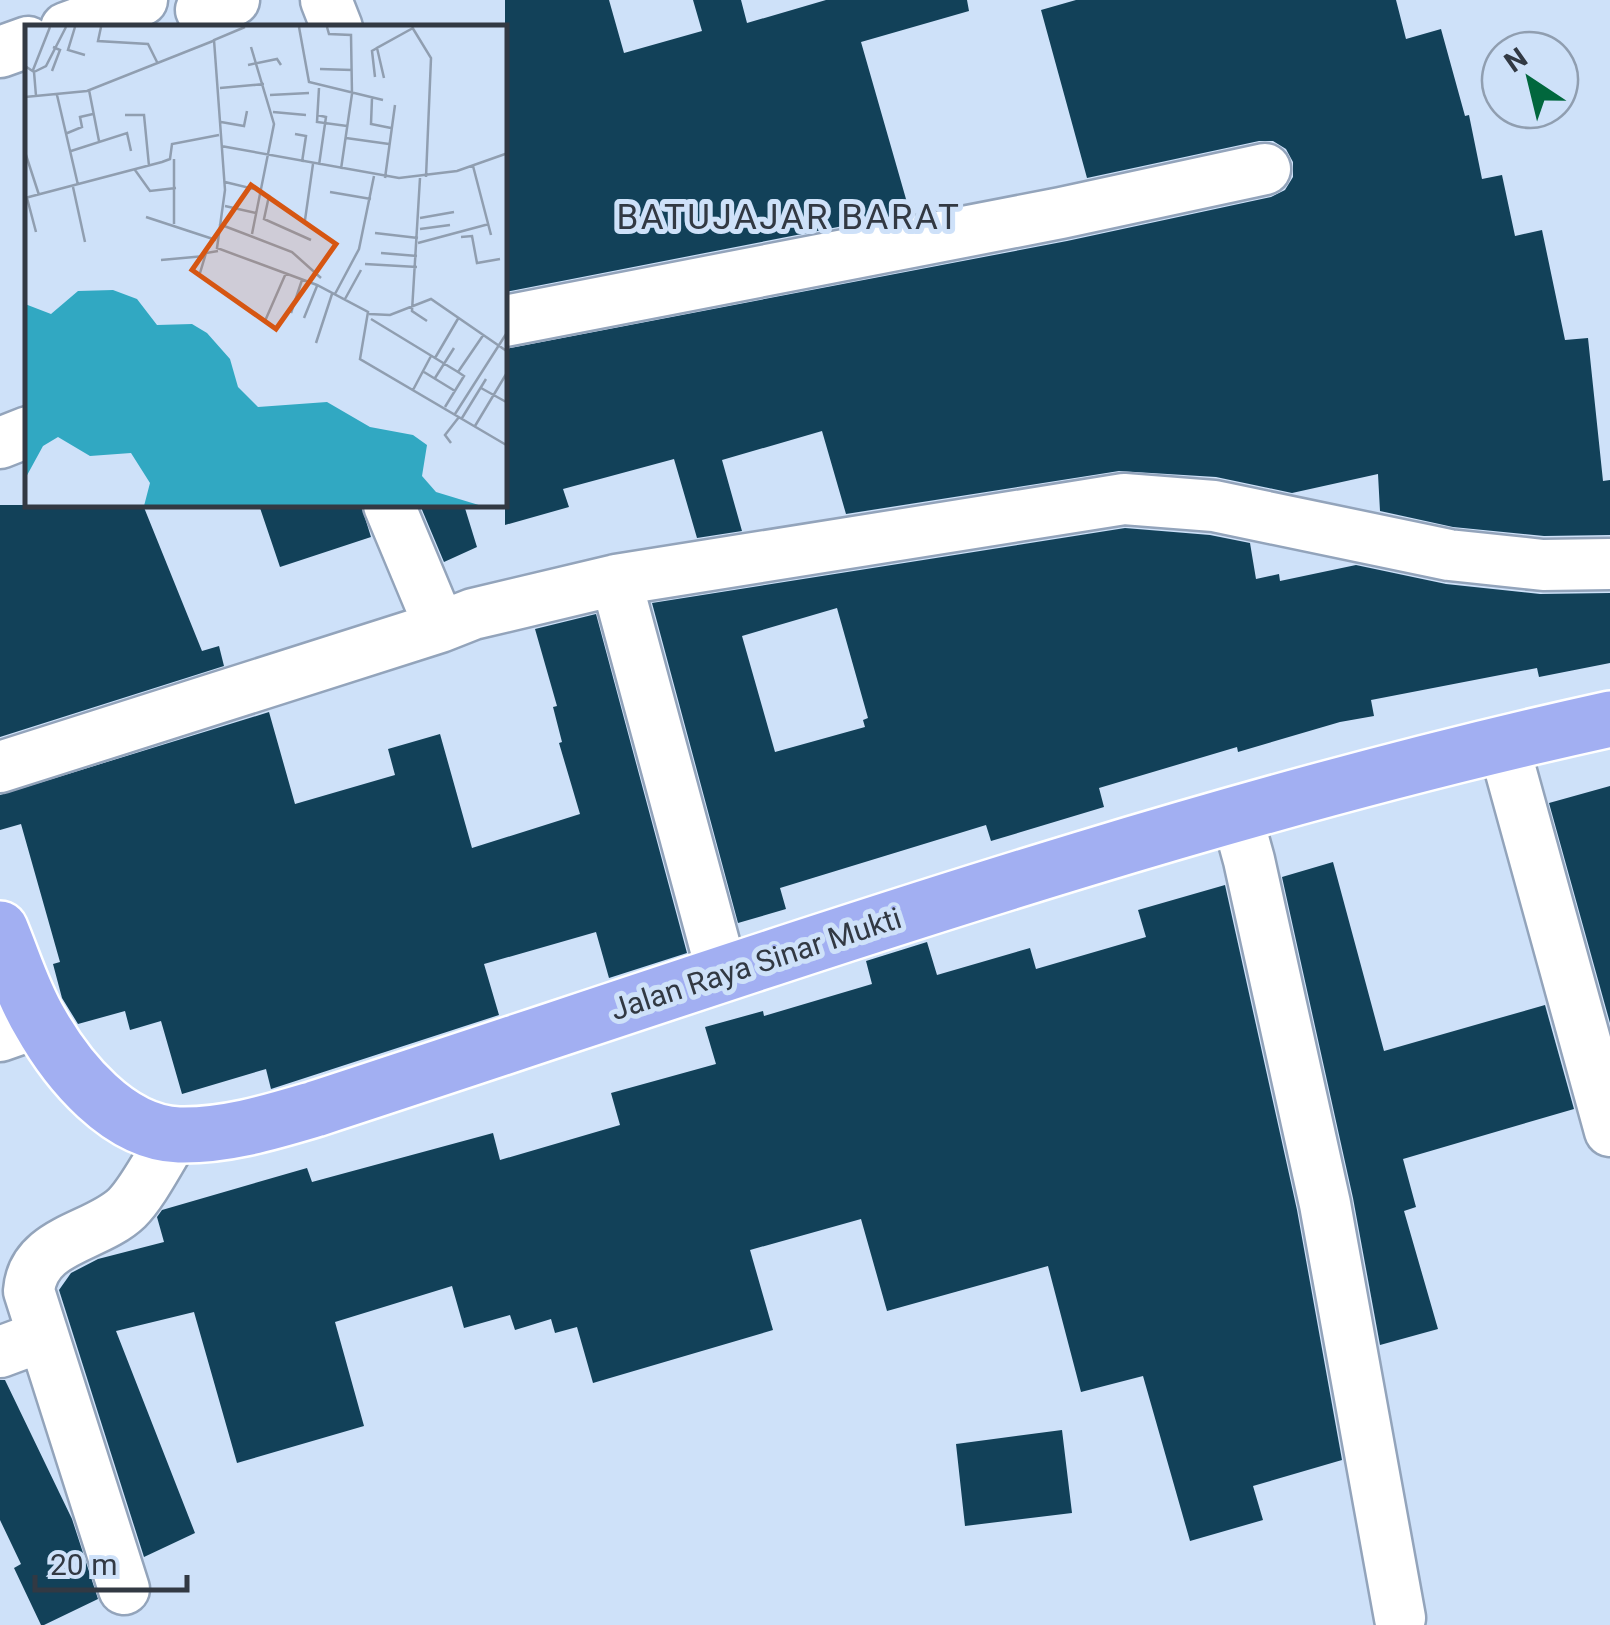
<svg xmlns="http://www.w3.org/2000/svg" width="1610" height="1625" font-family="Roboto,sans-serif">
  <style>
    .building { fill: #124159; fill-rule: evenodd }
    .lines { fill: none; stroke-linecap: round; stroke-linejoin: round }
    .minor-casing { stroke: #93a4bb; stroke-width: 55 }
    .trunk-casing { stroke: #fff; stroke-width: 60 }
    .minor { stroke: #fff; stroke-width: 50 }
    .trunk { stroke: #a2aff2; stroke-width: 55 }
    .labels { text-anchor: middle; stroke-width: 10; stroke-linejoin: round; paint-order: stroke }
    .street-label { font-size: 30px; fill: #323943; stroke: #cee1f9 }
    .quarter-label { font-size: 35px; letter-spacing: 2.5px; fill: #323943; stroke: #cee1f9 }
    .inset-road { fill: none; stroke: #909eb0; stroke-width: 2.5 }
    .view { fill: #d65612; fill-opacity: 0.15; stroke: #d65612; stroke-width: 5 }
    .inset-edge { fill: none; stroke: #323943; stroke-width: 5 }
  </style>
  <rect width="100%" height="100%" fill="#cee1f9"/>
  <!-- building -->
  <path class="building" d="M 505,0 L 609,0 L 624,53 L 702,31 L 693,0 L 741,0 L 747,23 L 826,0 L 967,0 L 969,11 L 861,42 L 910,213 L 505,292 Z
    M 1076,0 L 1396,0 L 1406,39 L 1441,29 L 1465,116 L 1469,115 L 1482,179 L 1502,175 L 1515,236 L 1542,230 L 1565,340 L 1588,338 L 1603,481 L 1610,480 L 1610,535 L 1544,536 L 1453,527 L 1380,511 L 1378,474 L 1292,493 L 1216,477 L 1119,471 L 846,514 L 822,431 L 722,460 L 742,531 L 697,538 L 674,459 L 563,489 L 569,507 L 505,525 L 505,349 L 1067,241 L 1271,197 L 1285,190 L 1293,177 L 1293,162 L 1286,149 L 1273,141 L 1259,141 L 1087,178 L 1041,10 Z
    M 0,505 L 143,505 L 202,651 L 219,646 L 224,666 L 0,737 Z
    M 259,505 L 361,505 L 371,537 L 280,567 Z
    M 420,505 L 464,505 L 477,547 L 444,562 Z
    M 1125,528 L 1210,535 L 1250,543 L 1256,579 L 1279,574 L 1280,581 L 1356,565 L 1446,584 L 1540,594 L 1610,593 L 1610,663 L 1539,677 L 1537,668 L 1371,700 L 1374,716 L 1340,722 L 1238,752 L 1237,747 L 1099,788 L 1104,807 L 991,841 L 986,825 L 780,888 L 786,909 L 738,923 L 652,603 ZM 837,608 L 868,718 L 863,720 L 865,727 L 775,752 L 742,636 Z
    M 596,614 L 687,953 L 609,978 L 596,932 L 484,964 L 499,1015 L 271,1089 L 266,1069 L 182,1094 L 161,1021 L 130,1030 L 125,1011 L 78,1024 L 62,998 L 53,964 L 60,962 L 21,824 L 0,830 L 0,795 L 269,712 L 295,804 L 395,775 L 388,749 L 440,734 L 472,848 L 580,814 L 559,743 L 562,742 L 553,707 L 557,706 L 535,629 Z
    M 1610,786 L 1610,1023 L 1549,803 Z
    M 1333,862 L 1384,1051 L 1545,1005 L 1574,1109 L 1403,1159 L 1416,1207 L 1404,1211 L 1438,1329 L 1380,1345 L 1353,1198 L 1282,877 Z
    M 1225,885 L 1297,1210 L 1342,1460 L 1253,1486 L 1263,1520 L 1190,1541 L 1143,1376 L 1081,1392 L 1048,1266 L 887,1311 L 861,1219 L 750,1250 L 773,1330 L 593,1383 L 577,1327 L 555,1333 L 551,1319 L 515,1330 L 510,1315 L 464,1328 L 452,1286 L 335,1322 L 364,1426 L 237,1463 L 194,1312 L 116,1331 L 195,1533 L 144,1557 L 59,1290 L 71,1273 L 98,1259 L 164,1242 L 157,1217 L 162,1210 L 307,1168 L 312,1182 L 493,1133 L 500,1160 L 620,1125 L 611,1093 L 716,1064 L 705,1027 L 763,1011 L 764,1016 L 872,984 L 866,961 L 927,942 L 937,975 L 1030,948 L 1036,969 L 1146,937 L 1138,910 Z
    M 0,1380 L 5,1380 L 72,1519 L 98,1599 L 44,1625 L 41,1625 L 14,1568 L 21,1564 L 0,1520 Z
    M 1062,1430 L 1072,1513 L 965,1526 L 956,1444 Z"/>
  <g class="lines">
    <defs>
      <path id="minor" d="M 326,0 L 337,28
        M 201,10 L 234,0
        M 66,28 L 142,0
        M 0,52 L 28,42
        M 505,321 L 1061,213 L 1265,169
        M 0,443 L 28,432
        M 389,505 L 440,627
        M 616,580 L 723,976
        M 1503,743 L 1610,1131
        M 0,767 L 440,627 L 473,614 L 616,580 L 1124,499 L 1214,506 L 1449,555 L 1543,565 L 1610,564
        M 1236,813 L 1249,860 L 1325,1204 L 1400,1618
        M 0,1036 L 40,1022
        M 0,1352 L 43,1336
        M 124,1589 L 29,1291 C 33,1239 96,1238 127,1208 C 144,1191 161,1156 175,1135"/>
      <path id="trunk" d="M 0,929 C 13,960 23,994 40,1022 C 67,1070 118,1133 179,1135 C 226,1136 271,1122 315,1109 C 744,969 1169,816 1610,719"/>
    </defs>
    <!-- minor casing -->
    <use href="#minor" class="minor-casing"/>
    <!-- trunk casing -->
    <use href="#trunk" class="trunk-casing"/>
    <!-- minor -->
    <use href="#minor" class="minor"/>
    <!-- trunk -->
    <use href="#trunk" class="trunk"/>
  </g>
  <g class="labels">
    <!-- street labels -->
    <g class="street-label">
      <text transform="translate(756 964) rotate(-18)" y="10">Jalan Raya Sinar Mukti</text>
    </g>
    <!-- quarter labels -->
    <g class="quarter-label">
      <text x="789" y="229">BATUJAJAR BARAT</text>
    </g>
  </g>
  <!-- overview -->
  <g transform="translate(25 25)">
    <rect width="482" height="482" fill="#cee1f9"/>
    <path d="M 88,265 L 112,274 L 132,300 L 167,299 L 182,308 L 205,334 L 213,362 L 233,382 L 302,377 L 345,402 L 388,410 L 402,420 L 397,451 L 411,467 L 457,481 L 119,481 L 125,458 L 106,428 L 65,431 L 33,412 L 18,421 L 0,454 L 0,279 L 26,289 L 53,266 Z" fill="#31a8c2"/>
    <path class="inset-road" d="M 50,2 L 43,25 L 60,30M 76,2 L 73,16 L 123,19 L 132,37M 220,2 L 189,15 L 200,165 L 192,223 L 292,260 L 343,287 L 335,334 L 483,421M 274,2 L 284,57 L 358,75M 302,2 L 304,9 L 326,10 L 327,69 L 316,144M 387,2 L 406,33 L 401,152M 226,22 L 249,99 L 227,209M 223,40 L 252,34 L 256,40M 0,41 L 9,47 L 11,71M 295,44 L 327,45M 8,45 L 25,2M 27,46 L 35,25 L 28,22M 9,47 L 21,41 L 41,2M 350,52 L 347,26 L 352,23M 359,53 L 352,23 L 388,3M 195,63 L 239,59M 294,63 L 292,97 L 322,101M 64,65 L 74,116M 32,70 L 53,160M 245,70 L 284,68M 0,72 L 62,66 L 188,16M 347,73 L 346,99 L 366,103M 248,87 L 281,90M 100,90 L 119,90 L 124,141M 292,90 L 301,92 L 294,140M 196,97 L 219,101 L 222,86M 40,109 L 57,102 L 55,92 L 68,89M 270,109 L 281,111 L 277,137M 321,113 L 364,119M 196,121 L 374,153 L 432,146 L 483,128M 46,126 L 102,108 L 106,126M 0,127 L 14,170M 448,141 L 466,210M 110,145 L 125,166 L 151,163M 360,153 L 370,80M 395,153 L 387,286 L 402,296M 200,157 L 237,166M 48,162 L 60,217M 305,167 L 346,174M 237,168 L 244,171 L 239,194 L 286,215M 0,173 L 137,137 L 145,134 L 147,119 L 194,110M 2,173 L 11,207M 200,181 L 231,188M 121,192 L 191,215M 395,193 L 429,187M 280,195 L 288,139M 149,199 L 149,134M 194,199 L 267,227 L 296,253M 395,204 L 425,200M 350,208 L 393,213M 436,212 L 447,211 L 452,238 L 475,234M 393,218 L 464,199M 356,228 L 392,231M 136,235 L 180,231M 340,239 L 392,242M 175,248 L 181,228 L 193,226M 310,269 L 334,224 L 349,151M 320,274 L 336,245M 266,288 L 277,255M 344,289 L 365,290 L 406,274 L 483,327M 279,293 L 292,261M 346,294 L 433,347M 240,296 L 261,248M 291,318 L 307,269M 410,333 L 434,292M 399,347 L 430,366M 410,353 L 429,323M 456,363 L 483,378M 388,365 L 406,331M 420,382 L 439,351 L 433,347 L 459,309M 430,389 L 483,306M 437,393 L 461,354M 450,401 L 483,346M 426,418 L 420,410 L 434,392"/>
    <path class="view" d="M 226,160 L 311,219 L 251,304 L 167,245 Z"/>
    <rect width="482" height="482" class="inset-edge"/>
  </g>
  <!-- north arrow -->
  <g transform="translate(1530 80) rotate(325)"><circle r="48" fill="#cee1f9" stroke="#909eb0" stroke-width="2.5"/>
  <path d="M0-8L18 38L0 25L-18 38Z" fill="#01673d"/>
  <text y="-15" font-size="28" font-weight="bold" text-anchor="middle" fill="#323943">N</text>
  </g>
  <!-- scale -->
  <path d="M35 1575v15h152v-15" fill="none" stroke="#323943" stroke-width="5"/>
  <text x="50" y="1575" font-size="30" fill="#323943" stroke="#cee1f9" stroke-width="8" paint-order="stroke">20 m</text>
</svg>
